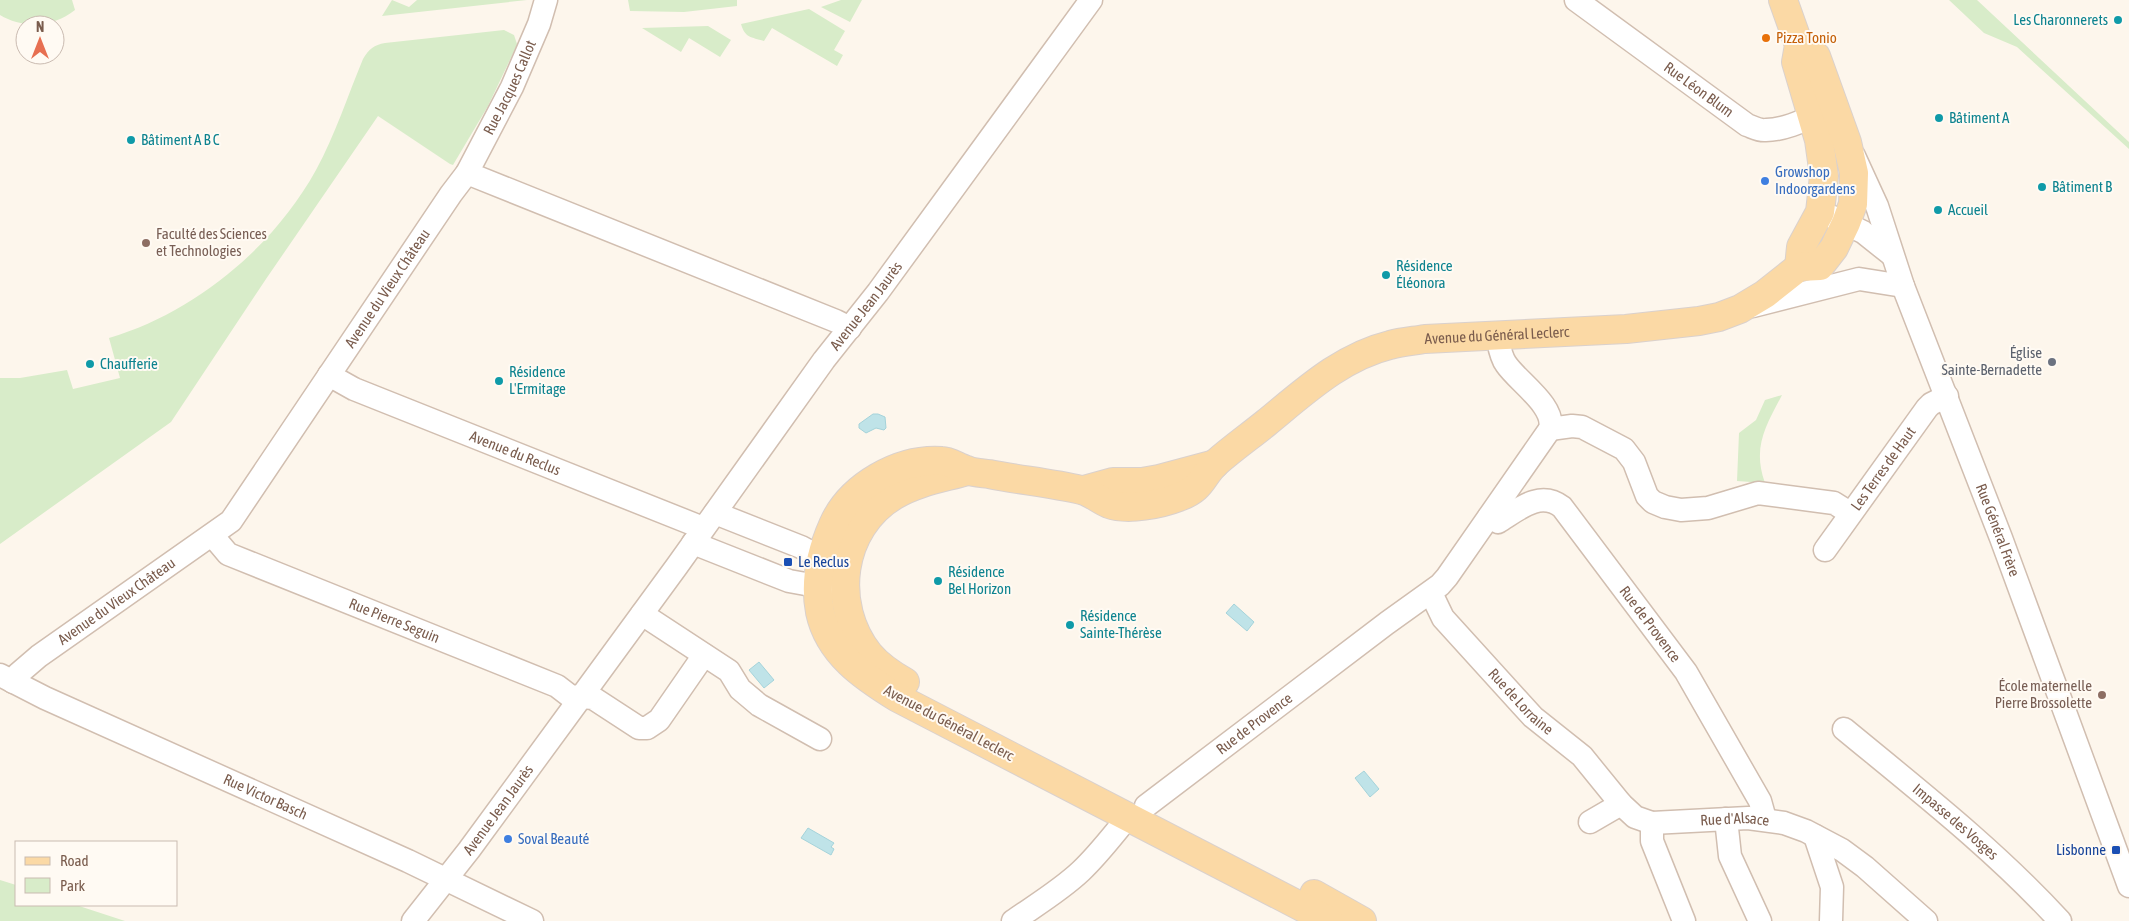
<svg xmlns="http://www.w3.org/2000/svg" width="2129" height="921" font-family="'Asap Condensed',sans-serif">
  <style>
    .green { fill: #d8ecc9 }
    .water { fill: #bfe3e8; stroke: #a5d3da }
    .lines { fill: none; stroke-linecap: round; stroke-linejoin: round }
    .minor-casing { stroke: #d1beb0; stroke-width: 25 }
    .major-casing { stroke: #dad1cd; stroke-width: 30 }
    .minor { stroke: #fff; stroke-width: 22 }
    .major { stroke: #fbd9a5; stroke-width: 28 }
    .culture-dot { fill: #0f9aa8; stroke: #fffaf3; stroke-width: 2 }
    .food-dot { fill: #e8710a; stroke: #fffaf3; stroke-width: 2 }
    .shop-dot { fill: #3f7fe0; stroke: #fffaf3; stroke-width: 2 }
    .education-dot { fill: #8d6e63; stroke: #fffaf3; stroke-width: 2 }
    .worship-dot { fill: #6b7280; stroke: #fffaf3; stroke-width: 2 }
    .transit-dot { fill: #1a4fb4; stroke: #fffaf3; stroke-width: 2 }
    .labels { text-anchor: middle; stroke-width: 4; stroke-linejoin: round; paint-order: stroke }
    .culture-label { font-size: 15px; fill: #0d838f; stroke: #fffaf3; text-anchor: start }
    .food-label { font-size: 15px; fill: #c56008; stroke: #fffaf3; text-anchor: start }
    .street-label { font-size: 15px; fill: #7a5c4d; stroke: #fffaf3 }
    .shop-label { font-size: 15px; fill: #366cbe; stroke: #fffaf3; text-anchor: start }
    .education-label { font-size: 15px; fill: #785e54; stroke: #fffaf3; text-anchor: start }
    .worship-label { font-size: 15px; fill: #5b616d; stroke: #fffaf3; text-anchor: end }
    .transit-label { font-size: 15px; fill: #164399; stroke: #fffaf3; text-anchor: start }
  </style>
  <rect width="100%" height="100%" fill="#fdf6ec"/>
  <!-- green -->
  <path class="green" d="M 0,0 L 72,0 L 75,10 C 54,27 23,29 0,15 Z
    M 392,0 L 409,7 L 417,0 L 527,0 L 382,16 Z
    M 628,0 L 737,0 L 737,6 L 684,12 L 630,11 Z
    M 841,0 L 862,0 L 850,22 L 821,7 Z
    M 1949,0 L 1977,0 L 2129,142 L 2129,149 L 2017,47 L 1984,33 Z
    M 809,9 L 845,31 L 834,50 L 843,55 L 837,66 L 772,28 L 764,41 C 751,37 745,38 741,24 Z
    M 708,26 L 731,40 L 720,57 L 689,38 L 681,52 L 642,28 Z
    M 504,30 L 514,35 L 517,44 L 516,47 L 488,106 L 453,165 L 450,164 L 378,116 L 266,279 L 171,422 L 0,544 L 0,378 L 20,378 L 67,370 L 73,389 L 120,378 L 109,338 C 194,313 273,248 316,170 C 335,135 348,95 363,59 C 369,49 374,45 385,43 Z
    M 1782,395 C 1766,426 1752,447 1765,483 L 1737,481 L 1739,433 L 1756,420 L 1765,400 Z
    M 0,880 L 16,885 L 16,905 L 76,905 L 125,921 L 0,921 Z"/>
  <!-- water -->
  <path class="water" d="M 873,414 L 878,414 L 885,417 L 886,428 L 884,430 L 876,428 L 866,433 L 859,428 L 859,424 Z
    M 1234,604 L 1254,622 L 1247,631 L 1226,613 Z
    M 759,662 L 774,680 L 764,688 L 749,670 Z
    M 1364,771 L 1379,789 L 1370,797 L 1355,778 Z
    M 808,828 L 834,843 L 831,847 L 834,849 L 831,855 L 801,838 Z"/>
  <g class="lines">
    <defs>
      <g id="minor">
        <path id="s1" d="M 1576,0 L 1747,125 C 1753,127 1759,131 1766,130 C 1786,130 1809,118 1828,110"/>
        <path id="s2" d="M 1854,156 L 1877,206 L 1903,286 L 2001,538 L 2129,886"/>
        <path d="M 467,173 L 836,321 L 850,328"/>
        <path d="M 1830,216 L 1863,232 L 1892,255"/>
        <path d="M 1753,306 L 1859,279 L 1903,286"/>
        <path id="s3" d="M 329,375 L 354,389 L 703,528"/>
        <path d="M 1550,429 L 1572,426 L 1582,427 L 1624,449 L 1634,462 L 1647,496 L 1653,502 L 1665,507 L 1681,510 L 1708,508 L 1758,493 L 1834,503 L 1850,513"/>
        <path d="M 715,513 L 801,547 L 836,566"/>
        <path id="s4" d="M 1489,517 L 1498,522 C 1519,509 1540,490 1562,507 L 1686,672 L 1760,801 L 1765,819"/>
        <path id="s5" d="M 212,535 L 228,554 L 557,686 L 570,696 L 593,698 L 639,728 L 647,728 L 659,720 L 704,655"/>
        <path d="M 693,543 L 789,581 L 811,585 L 834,587"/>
        <path id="s6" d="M 1825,550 L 1927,408 L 1931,404 L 1947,396"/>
        <path id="s7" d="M 1431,593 L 1443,618 L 1522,705 L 1533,717 L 1582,756 L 1621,804 L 1635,817 L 1652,823 L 1748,818 L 1784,823 L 1806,831 L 1842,850 L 1865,867 L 1926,921"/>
        <path d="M 642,614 L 729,671 L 740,689 L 759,705 L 820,739"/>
        <path id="s8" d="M 0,675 L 45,698 L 408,861 L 532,921"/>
        <path id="s9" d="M 13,682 L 18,674 L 39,656 L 231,521 L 451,194 L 467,173 L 512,87 L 539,24 L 546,0"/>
        <path id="s10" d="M 1844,729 C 1918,790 1995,850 2060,921"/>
        <path id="s11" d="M 1146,806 L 1387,623 L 1440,585 L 1447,577 L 1550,429 C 1556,406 1518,382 1506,364 C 1500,356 1499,344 1497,335"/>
        <path d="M 1726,819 L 1730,856 L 1760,921"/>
        <path d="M 1590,822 L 1621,804"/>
        <path d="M 1652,823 L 1652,841 L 1684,921"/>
        <path d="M 1815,836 L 1832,887 L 1831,921"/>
        <path id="s12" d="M 413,921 L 469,850 L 565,719 L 677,566 L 824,360 L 878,292 L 1091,0"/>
        <path d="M 1013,921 C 1036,905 1061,890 1081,871 C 1099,854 1113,835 1129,816"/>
      </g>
      <g id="major">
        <path d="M 1783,0 L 1799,45 L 1796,62 L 1819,140 L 1824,176 L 1820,212 L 1801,247 L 1799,267"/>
        <path d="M 1084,490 L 1113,482 L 1142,482 L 1159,479 L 1215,464"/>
        <path d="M 905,682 C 891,674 879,666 869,654 C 830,605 839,528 895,495 C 917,482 943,478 967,471"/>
        <path d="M 1314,894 L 1362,921"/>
        <path id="s13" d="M 1329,921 L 898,698 C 864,677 829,654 820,612 C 814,582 821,552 833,525 C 850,486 899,458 942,461 C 950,461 959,468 967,470 C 974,473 982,473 989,474 C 1019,480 1051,483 1081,490 C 1091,492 1099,500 1109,504 C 1128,511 1161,504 1179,497 C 1204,488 1201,476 1217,462 C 1233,448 1250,436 1266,423 C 1304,392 1341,357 1390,345 C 1401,342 1413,341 1425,339 L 1626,329 L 1699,321 L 1719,317 L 1740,309 L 1765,294 L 1799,267 L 1820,266 L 1834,248 L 1846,223 L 1853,204 L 1854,173 L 1847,142 L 1816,56 L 1799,45"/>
      </g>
    </defs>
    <!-- minor casing -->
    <use href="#minor" class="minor-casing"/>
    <!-- major casing -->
    <use href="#major" class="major-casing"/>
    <!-- minor -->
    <use href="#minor" class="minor"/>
    <!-- major -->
    <use href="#major" class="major"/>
  </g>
  <!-- markers -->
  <g class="culture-dot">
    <circle cx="2118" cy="20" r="5"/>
    <circle cx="1939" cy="118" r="5"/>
    <circle cx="131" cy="140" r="5"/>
    <circle cx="2042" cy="187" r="5"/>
    <circle cx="1938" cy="210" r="5"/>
    <circle cx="1386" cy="275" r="5"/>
    <circle cx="90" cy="364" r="5"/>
    <circle cx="499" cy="381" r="5"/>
    <circle cx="938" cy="581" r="5"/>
    <circle cx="1070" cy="625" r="5"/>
  </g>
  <circle class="food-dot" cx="1766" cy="38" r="5"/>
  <g class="shop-dot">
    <circle cx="1765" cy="181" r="5"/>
    <circle cx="508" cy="839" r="5"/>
  </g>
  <g class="education-dot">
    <circle cx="146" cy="243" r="5"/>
    <circle cx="2102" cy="695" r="5"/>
  </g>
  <circle class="worship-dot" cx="2052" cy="362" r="5"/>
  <g class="transit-dot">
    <rect x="783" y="557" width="10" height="10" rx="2.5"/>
    <rect x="2111" y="845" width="10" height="10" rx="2.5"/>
  </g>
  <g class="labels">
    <!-- culture labels -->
    <g class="culture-label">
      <text x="2108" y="25" text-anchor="end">Les Charonnerets</text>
      <text x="1949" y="123">Bâtiment A</text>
      <text x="141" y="145">Bâtiment A B C</text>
      <text x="2052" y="192">Bâtiment B</text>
      <text x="1948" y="215">Accueil</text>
      <text x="1396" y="271">Résidence<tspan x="1396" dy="17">Éléonora</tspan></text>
      <text x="100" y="369">Chaufferie</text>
      <text x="509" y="377">Résidence<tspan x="509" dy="17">L'Ermitage</tspan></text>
      <text x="948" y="577">Résidence<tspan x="948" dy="17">Bel Horizon</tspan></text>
      <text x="1080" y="621">Résidence<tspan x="1080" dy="17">Sainte-Thérèse</tspan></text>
    </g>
    <!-- food labels -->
    <g class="food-label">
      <text x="1776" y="43">Pizza Tonio</text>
    </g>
    <!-- street labels -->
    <g class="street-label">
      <text dy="5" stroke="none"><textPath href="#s9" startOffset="788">Rue Jacques Callot</textPath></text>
      <text dy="5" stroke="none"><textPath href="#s1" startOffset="152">Rue Léon Blum</textPath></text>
      <text dy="5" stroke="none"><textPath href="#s9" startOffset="552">Avenue du Vieux Château</textPath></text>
      <text dy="5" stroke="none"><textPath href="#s12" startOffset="764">Avenue Jean Jaurès</textPath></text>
      <text dy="5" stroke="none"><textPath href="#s13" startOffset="1444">Avenue du Général Leclerc</textPath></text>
      <text dy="5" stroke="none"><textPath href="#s3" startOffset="202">Avenue du Reclus</textPath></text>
      <text dy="5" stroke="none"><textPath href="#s6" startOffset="100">Les Terres de Haut</textPath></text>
      <text dy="5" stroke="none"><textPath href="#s2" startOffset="401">Rue Général Frère</textPath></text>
      <text dy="5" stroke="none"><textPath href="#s9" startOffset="132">Avenue du Vieux Château</textPath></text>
      <text dy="5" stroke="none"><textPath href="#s5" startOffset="204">Rue Pierre Seguin</textPath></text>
      <text dy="5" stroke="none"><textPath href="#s4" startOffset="228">Rue de Provence</textPath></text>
      <text dy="5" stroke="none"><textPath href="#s7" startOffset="142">Rue de Lorraine</textPath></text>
      <text transform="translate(949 723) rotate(28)" y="5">Avenue du Général Leclerc</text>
      <text dy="5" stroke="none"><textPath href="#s11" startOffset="136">Rue de Provence</textPath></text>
      <text dy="5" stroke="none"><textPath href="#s8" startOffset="292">Rue Victor Basch</textPath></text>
      <text dy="5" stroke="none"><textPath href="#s12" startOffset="140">Avenue Jean Jaurès</textPath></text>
      <text dy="5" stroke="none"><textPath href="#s7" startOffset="406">Rue d'Alsace</textPath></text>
      <text dy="5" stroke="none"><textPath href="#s10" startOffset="145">Impasse des Vosges</textPath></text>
    </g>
    <!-- shop labels -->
    <g class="shop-label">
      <text x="1775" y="177">Growshop<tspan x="1775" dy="17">Indoorgardens</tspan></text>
      <text x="518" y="844">Soval Beauté</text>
    </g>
    <!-- education labels -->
    <g class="education-label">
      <text x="156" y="239">Faculté des Sciences<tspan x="156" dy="17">et Technologies</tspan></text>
      <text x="2092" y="691" text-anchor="end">École maternelle<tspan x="2092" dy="17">Pierre Brossolette</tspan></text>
    </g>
    <!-- worship labels -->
    <g class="worship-label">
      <text x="2042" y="358">Église<tspan x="2042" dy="17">Sainte-Bernadette</tspan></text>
    </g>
    <!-- transit labels -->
    <g class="transit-label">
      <text x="798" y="567">Le Reclus</text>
      <text x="2106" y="855" text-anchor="end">Lisbonne</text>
    </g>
  </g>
  <!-- legend -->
  <rect x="15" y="841" width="162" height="65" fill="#fffaf3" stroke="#cabbb1"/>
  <rect x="25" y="857" width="25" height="8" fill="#fbd9a5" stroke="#cabbb1"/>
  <text x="60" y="866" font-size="15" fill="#7a5c4d">Road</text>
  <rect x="25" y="878" width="25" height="15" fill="#d8ecc9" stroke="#cabbb1"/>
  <text x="60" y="891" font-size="15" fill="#7a5c4d">Park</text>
  <!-- north arrow -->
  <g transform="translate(40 40)"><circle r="24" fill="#fffaf3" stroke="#cabbb1"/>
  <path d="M0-4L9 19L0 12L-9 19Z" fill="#e76f51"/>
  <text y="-8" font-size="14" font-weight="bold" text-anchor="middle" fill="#7a5c4d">N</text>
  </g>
</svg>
